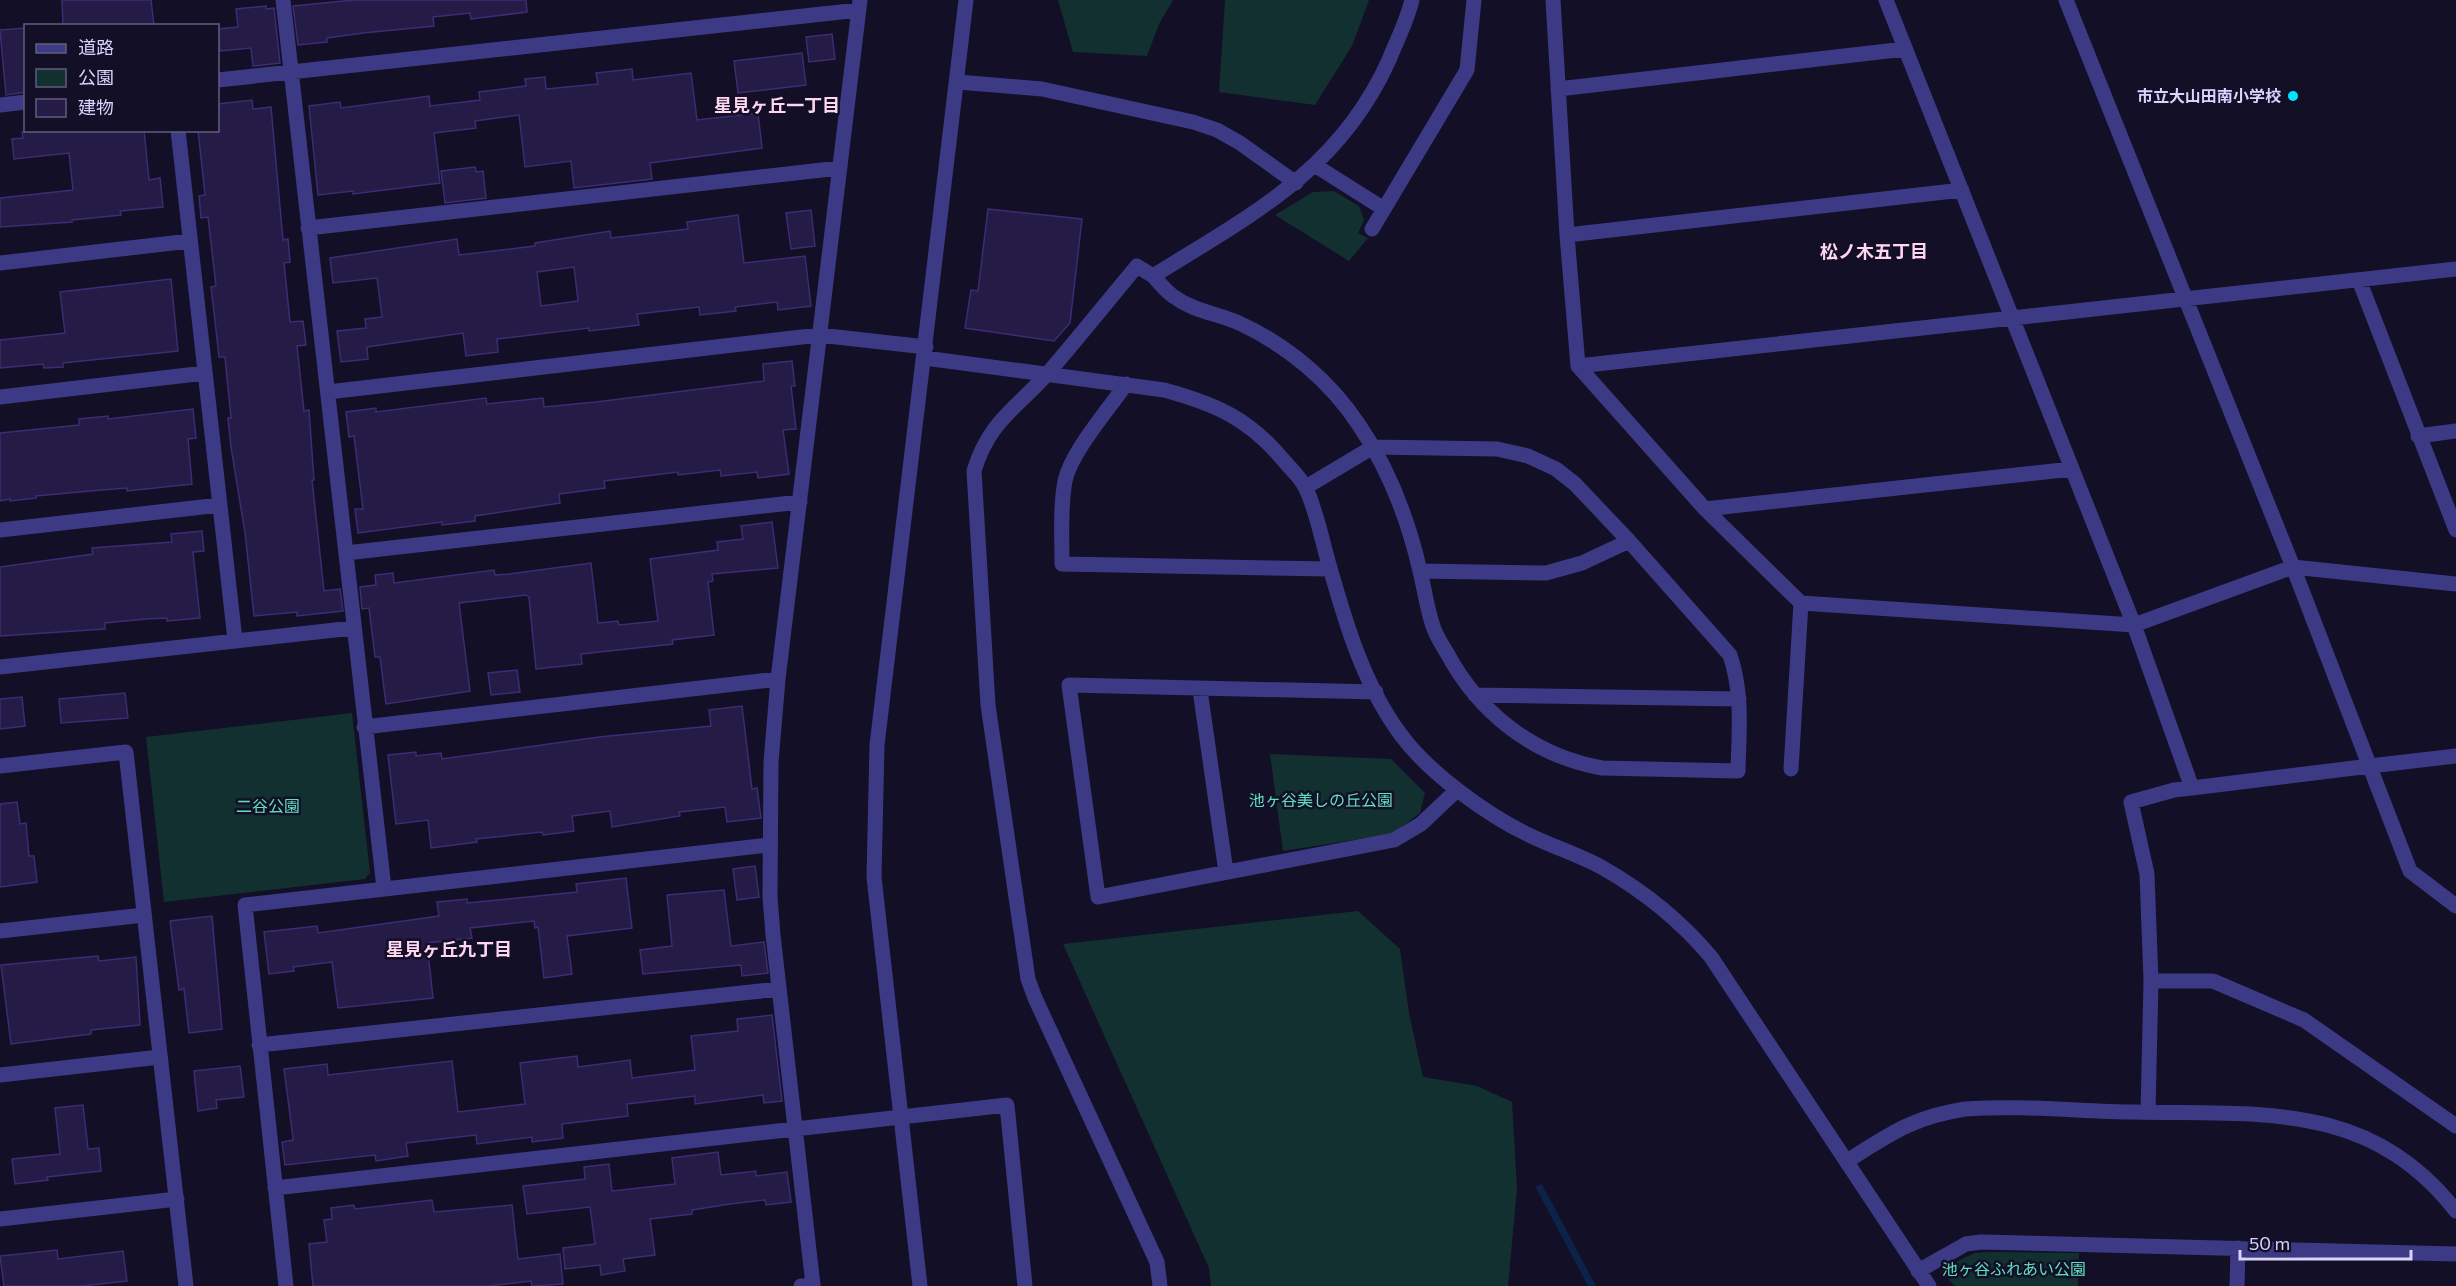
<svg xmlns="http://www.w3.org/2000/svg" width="2456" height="1286" font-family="Commissioner,'Noto Sans JP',sans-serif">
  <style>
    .green { fill: #12302f }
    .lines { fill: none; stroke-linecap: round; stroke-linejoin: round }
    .stream { stroke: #0c2248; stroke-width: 7 }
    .building { fill: #241b47; stroke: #3b2d73; stroke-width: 1.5; fill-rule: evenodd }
    .minor { stroke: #3d3a85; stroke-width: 15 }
    .tertiary { stroke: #3d3a85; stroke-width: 15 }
    .poi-dot { fill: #00e5ff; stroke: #130f26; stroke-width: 2 }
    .labels { text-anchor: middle; stroke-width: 5; stroke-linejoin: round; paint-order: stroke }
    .poi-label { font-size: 16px; font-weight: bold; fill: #d9d4ff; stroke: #130f26; text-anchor: end }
    .park-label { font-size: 16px; fill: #5fe0c0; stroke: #130f26 }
    .neighbourhood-label { font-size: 18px; font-weight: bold; fill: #ffd6f0; stroke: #130f26 }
  </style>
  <rect width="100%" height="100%" fill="#130f26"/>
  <!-- green -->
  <path class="green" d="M 1058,0 L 1173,0 L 1159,24 L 1147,56 L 1073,52 Z
    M 1225,0 L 1369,0 L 1352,46 L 1315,105 L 1219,92 Z
    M 1334,191 L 1359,206 L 1364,220 L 1358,233 L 1368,238 L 1349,261 L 1275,215 L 1313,192 Z
    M 352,713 L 370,873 L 365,879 L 164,902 L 146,737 Z
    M 1270,754 L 1391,759 L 1425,793 L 1420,813 L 1392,834 L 1283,851 Z
    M 1358,911 L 1400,949 L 1409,1013 L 1423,1077 L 1477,1086 L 1512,1102 L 1517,1189 L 1508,1286 L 1211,1286 L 1209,1268 L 1063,944 Z
    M 1990,1252 L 2079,1253 L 2078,1286 L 1955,1286 L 1949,1280 L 1954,1263 L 1974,1253 Z"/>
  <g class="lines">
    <!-- stream -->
    <path class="stream" d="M 1540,1188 L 1592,1286"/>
  </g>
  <!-- building -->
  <path class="building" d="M 62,0 L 151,0 L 154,26 L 63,26 Z
    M 354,0 L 526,0 L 527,12 L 471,19 L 470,13 L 433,17 L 434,26 L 363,33 L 327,38 L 327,42 L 298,45 L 293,6 Z
    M 266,6 L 266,9 L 274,8 L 280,63 L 253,66 L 251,48 L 220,51 L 218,29 L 238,27 L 236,9 Z
    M 26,28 L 26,92 L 6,95 L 0,30 Z
    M 832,34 L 835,59 L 809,62 L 806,37 Z
    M 802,53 L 806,85 L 738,93 L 734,61 Z
    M 632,69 L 633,80 L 691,73 L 697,120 L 758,113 L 762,148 L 650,163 L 652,179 L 574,188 L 571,161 L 525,167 L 519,115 L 475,121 L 476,128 L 434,133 L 440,183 L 353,194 L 353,191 L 318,195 L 309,106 L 340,102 L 341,108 L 429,96 L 430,106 L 480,100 L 479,92 L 526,86 L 525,79 L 545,77 L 546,89 L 598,84 L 596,73 Z
    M 252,100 L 253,109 L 271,107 L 283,240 L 288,239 L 290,262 L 284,263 L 290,322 L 303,321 L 306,345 L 297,346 L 304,411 L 309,410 L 314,480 L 312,480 L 324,591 L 340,589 L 343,611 L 297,616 L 297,612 L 254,616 L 245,533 L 231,447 L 228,418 L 231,418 L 225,357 L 219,357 L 214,312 L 211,287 L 216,286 L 208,217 L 201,218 L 199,196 L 205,195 L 198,130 L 218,130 L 218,104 Z
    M 38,130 L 144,130 L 149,180 L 160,178 L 163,207 L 120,211 L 121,215 L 72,220 L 72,222 L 0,227 L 0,198 L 73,190 L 69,153 L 14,159 L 12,139 L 23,138 L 22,132 Z
    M 475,167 L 476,172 L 483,171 L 486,198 L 445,203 L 441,171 Z
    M 988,209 L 1082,219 L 1070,323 L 1054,341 L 965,328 L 971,290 L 978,291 Z
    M 811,210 L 815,246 L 791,249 L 786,213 Z
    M 738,215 L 744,263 L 805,256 L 811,306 L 778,310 L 777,302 L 735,307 L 736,311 L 700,315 L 699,307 L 637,314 L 639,325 L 589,331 L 589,328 L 497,339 L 498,352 L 466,356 L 463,333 L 367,347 L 368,359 L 341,362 L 337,331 L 366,328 L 365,319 L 382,317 L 377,278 L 333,283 L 330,258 L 457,239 L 459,255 L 468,254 L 535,246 L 535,243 L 610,231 L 611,238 L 688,229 L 687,222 ZM 574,267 L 578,301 L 541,306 L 537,272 Z
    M 171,279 L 178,351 L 63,363 L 63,367 L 44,368 L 43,364 L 0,368 L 0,340 L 65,333 L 60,292 Z
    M 792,361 L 795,386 L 791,386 L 796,429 L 783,430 L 789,474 L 758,478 L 757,472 L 721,476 L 720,470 L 678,475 L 678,472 L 604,481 L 605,488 L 559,494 L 560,503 L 475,516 L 475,521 L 442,525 L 442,522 L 358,533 L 355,509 L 363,509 L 354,436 L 349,437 L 346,412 L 376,408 L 376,412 L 486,398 L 487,404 L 543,398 L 544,407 L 596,402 L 764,381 L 763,364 Z
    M 193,409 L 196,438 L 188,439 L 192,484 L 127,491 L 127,488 L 90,491 L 36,496 L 36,498 L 10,501 L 10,499 L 0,501 L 0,433 L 79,425 L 79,419 L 108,416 L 108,419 Z
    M 772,522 L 778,568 L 712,574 L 713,581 L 708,582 L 714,635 L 672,640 L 673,644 L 581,654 L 582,664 L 536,669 L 529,597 L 526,595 L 459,603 L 470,691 L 386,704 L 380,657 L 375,657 L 369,608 L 362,609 L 360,587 L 376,585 L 375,575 L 393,573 L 394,583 L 494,570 L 495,575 L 509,574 L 591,563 L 598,623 L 618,621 L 619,625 L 658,621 L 650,559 L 718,550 L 717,542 L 743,539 L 741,526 Z
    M 202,531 L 204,551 L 193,552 L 200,618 L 167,621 L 167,618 L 146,619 L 105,623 L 105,629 L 0,636 L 0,567 L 93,554 L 92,548 L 172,542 L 171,534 Z
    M 517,670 L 520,692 L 491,695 L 488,673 Z
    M 125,693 L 128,718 L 61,723 L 59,699 Z
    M 22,697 L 25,726 L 0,729 L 0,699 Z
    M 742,706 L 752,789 L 757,788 L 761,818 L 727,822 L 725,807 L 679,812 L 680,816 L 612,827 L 610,811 L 572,816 L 574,831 L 543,835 L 542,832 L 476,839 L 477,842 L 431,848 L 428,820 L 396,824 L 388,755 L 416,752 L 416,756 L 441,753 L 442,759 L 599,737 L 711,726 L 709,710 Z
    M 17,802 L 20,824 L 26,823 L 29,856 L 34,856 L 37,882 L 0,887 L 0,804 Z
    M 755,866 L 759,897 L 737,900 L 733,869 Z
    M 626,878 L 632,928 L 567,936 L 572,974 L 544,978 L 538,927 L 535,928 L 534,921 L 470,928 L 472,938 L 427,943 L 433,998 L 338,1008 L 332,962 L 293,967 L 294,971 L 269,974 L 264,932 L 317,926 L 318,933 L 439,916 L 437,902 L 467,899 L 467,903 L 577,892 L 576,884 Z
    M 724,890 L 731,946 L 764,942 L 768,973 L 742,976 L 741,965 L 643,974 L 640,950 L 672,946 L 667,895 Z
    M 212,916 L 222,1029 L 189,1033 L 184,989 L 179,990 L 170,921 Z
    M 98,956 L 99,961 L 136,957 L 140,1025 L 91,1030 L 91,1034 L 11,1044 L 1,965 Z
    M 772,1015 L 782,1101 L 764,1103 L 763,1095 L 695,1104 L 695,1096 L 627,1104 L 628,1116 L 562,1124 L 563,1138 L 532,1142 L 532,1137 L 477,1144 L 476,1135 L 406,1143 L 408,1156 L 376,1161 L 375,1155 L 285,1165 L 282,1142 L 293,1140 L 293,1138 L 284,1069 L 327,1064 L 328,1075 L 452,1061 L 458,1112 L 525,1104 L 520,1063 L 577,1056 L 578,1067 L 630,1060 L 632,1078 L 695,1070 L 691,1036 L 738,1031 L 737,1019 Z
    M 240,1066 L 244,1097 L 216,1100 L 217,1108 L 198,1111 L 194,1071 Z
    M 83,1105 L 88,1149 L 99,1148 L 101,1171 L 47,1177 L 48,1180 L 15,1184 L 12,1159 L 60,1154 L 55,1108 Z
    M 718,1152 L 721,1175 L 756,1171 L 756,1176 L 787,1172 L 791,1202 L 766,1205 L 765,1200 L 730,1204 L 692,1210 L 692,1214 L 650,1219 L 655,1255 L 623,1259 L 625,1271 L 601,1275 L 600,1265 L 565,1269 L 563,1248 L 595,1244 L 590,1207 L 527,1214 L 523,1186 L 585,1179 L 584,1167 L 609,1164 L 612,1191 L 675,1184 L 672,1158 Z
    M 432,1200 L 434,1212 L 512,1205 L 518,1259 L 560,1254 L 563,1284 L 532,1286 L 531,1281 L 489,1286 L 313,1286 L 309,1244 L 327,1242 L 324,1220 L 332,1219 L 331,1208 L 354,1205 L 355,1209 Z
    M 57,1250 L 58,1259 L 123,1251 L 127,1281 L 82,1286 L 4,1286 L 0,1256 Z"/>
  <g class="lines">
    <!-- minor -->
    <path class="minor" d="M 283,0 L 384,888
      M 1553,0 L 1567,235 L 1578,366 L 1705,509 L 1801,603 L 1791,769
      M 1886,0 L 2134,625 L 2192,788 L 2370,766
      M 2066,0 L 2293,567 L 2410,871 L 2456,906
      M 218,80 L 859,10
      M 958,82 L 1042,89 L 1193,122 L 1217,130 L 1240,143 L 1296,183
      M 1558,89 L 1905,49
      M 0,105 L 26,102
      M 178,130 L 235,640
      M 1316,166 L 1384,209 L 1467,70 L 1474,0
      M 308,228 L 840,168
      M 1372,229 L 1384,209
      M 1567,235 L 1962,190
      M 0,263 L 190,241
      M 1153,276 C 1160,283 1167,293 1176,298 C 1194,311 1219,314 1239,323 C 1287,345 1330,381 1359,425 C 1389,469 1408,519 1420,571 C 1425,591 1427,610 1434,629 C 1437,637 1442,645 1447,653 C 1479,713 1534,756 1602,768 L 1738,771 C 1739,730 1743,694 1730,655 L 1629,541 L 1575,484 L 1556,469 L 1528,456 L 1497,449 L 1373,447 L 1306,487
      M 2359,280 L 2456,530
      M 925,358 L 1164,390 C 1216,404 1250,419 1285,462 C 1292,470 1301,478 1305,487 C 1315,505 1322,540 1328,561 C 1345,621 1363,684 1401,735 C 1429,773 1487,815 1529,835 C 1553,847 1580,855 1603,868 C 1645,892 1680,920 1711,957 L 1929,1286
      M 1578,366 L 2456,269
      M 1126,384 C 1109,409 1071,452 1065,481 C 1060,508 1062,537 1062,564 L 1330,569
      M 328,392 L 819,335 L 926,347
      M 0,397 L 205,373
      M 2418,436 L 2456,431
      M 1705,509 L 2072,469
      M 0,530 L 220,505
      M 346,553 L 800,502
      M 1420,571 L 1546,573 L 1582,563 L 1629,541
      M 1801,603 L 2134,625 L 2293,567 L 2456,584
      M 0,667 L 353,628
      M 1200,690 L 1226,872
      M 1376,692 L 1069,685 L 1098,897 L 1394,840 L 1421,824 L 1457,790
      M 1475,695 L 1739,699
      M 364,727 L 778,679
      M 0,931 L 144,915
      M 2151,981 L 2213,981 L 2304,1020 L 2456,1126
      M 259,1045 L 779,989
      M 0,1075 L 160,1057
      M 2148,1112 L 2151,981 L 2147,874 L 2131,802 L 2174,790 L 2192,788
      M 1847,1161 C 1890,1134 1913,1117 1965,1109 C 2020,1105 2077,1111 2133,1112 C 2259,1115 2369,1100 2456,1211
      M 275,1188 L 1007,1105 L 1025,1286
      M 0,1219 L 177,1199
      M 1918,1271 L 1966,1244 L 1981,1242 L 2456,1254
      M 286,1286 L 245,905 L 769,845
      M 801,1286 L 813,1285 L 773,935 L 770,897 L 771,762 L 778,679 L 860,0
      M 1160,1286 L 1157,1262 L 1035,998 L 1028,979 L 988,705 L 974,471 C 989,421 1016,409 1048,373 C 1078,338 1107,302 1137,266 L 1153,276 C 1251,215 1339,171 1389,60 C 1397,40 1407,21 1412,0
      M 2237,1286 L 2238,1248"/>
    <!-- tertiary -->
    <path class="tertiary" d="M 0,766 L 126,752 L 186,1286
      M 2370,766 L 2456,756
      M 920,1286 L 874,877 L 877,745 L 966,0"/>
  </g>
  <!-- markers -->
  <circle class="poi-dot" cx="2293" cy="96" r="6"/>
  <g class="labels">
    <!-- poi labels -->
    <g class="poi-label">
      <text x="2281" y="102">市立大山田南小学校</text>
    </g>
    <!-- park labels -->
    <g class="park-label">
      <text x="1321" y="806">池ヶ谷美しの丘公園</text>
      <text x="268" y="812">二谷公園</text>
      <text x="2014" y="1275">池ヶ谷ふれあい公園</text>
    </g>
    <!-- neighbourhood labels -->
    <g class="neighbourhood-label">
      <text x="777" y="112">星見ヶ丘一丁目</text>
      <text x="1874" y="258">松ノ木五丁目</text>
      <text x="449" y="956">星見ヶ丘九丁目</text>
    </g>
  </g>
  <!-- legend -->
  <rect x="24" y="24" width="195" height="108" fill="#130f26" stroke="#625e7d" stroke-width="1.5"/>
  <rect x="36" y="44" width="30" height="9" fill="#3d3a85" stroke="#625e7d" stroke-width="1.5"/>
  <text x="78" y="54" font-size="18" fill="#d9d4ff">道路</text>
  <rect x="36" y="69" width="30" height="18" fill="#12302f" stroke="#625e7d" stroke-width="1.5"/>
  <text x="78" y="84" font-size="18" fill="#d9d4ff">公園</text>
  <rect x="36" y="99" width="30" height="18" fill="#241b47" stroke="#625e7d" stroke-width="1.5"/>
  <text x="78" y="114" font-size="18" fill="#d9d4ff">建物</text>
  <!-- scale -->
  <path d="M2240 1250v9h171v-9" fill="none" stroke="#d9d4ff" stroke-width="3"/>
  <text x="2249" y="1250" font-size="18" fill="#d9d4ff" stroke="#130f26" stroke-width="4.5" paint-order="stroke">50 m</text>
</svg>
